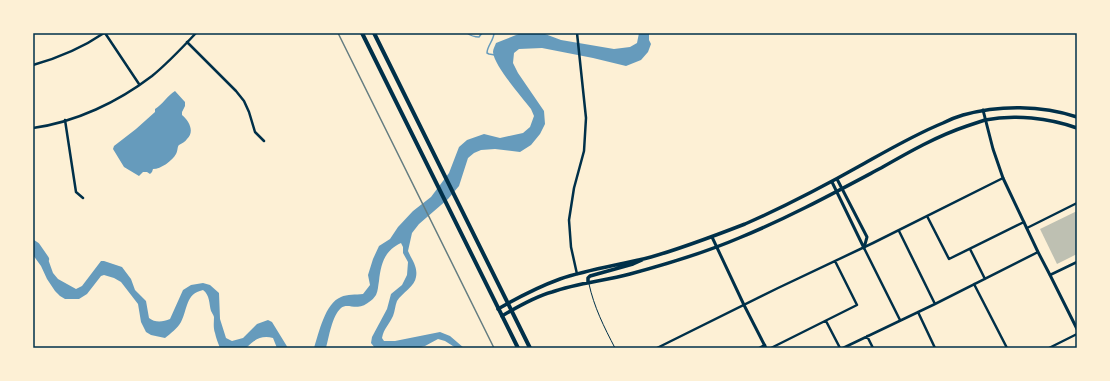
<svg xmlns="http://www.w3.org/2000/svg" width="1110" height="381" font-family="'IBM Plex Serif',serif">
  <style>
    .water { fill: #669bbc }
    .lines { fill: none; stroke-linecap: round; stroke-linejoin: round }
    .stream { stroke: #669bbc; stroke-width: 1.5 }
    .river { stroke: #669bbc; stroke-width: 8 }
    .building { fill: #bec0b2 }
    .service { stroke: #003049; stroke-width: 1 }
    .minor { stroke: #003049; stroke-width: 2.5 }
    .tertiary { stroke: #003049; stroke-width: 3 }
    .secondary { stroke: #003049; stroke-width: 3.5 }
    .primary { stroke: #003049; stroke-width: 4 }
    .rail { stroke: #657d81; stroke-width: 1.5 }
    .neatline { fill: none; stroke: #003049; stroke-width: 1.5 }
  </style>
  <rect width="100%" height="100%" fill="#fdf0d5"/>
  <!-- water -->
  <path class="water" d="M 521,33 L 538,33 L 545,34 L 561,40 L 614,49 L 630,47 L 637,43 L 639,33 L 649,33 L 649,40 L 651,44 L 648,52 L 641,60 L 626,66 L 593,58 L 542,48 L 519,49 L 514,53 L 513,63 L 518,73 L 544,111 L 545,124 L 540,134 L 531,145 L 520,152 L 495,149 L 481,150 L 474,153 L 468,158 L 459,186 L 448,199 L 419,224 L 412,233 L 408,251 C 412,260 418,267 416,277 C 415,286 402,293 397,301 C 395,306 395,311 393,316 C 389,325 384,328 382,338 L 384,341 L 395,341 L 440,332 L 450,336 L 464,348 L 456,348 L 445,341 L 438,339 L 425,346 L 417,348 L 375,348 L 371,343 L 372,337 L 387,309 L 391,294 L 402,285 L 407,275 L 408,262 L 403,253 L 403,247 L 401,243 C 384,251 381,264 379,281 C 378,286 378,291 376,295 C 374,298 372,300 369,302 C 357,312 348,302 341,308 C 332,316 329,337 326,348 L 314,348 C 319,333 325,303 341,297 C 347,294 356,295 363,294 L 370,285 L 368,275 L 373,259 L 379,246 L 390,239 L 398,227 L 413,211 L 431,197 L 449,173 L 459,147 L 467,140 L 484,134 L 500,138 L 523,133 L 530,127 L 534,116 L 531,109 C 522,97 494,66 493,52 C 493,49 495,46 496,43 Z
    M 175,91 L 185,102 L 185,106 L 182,112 L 182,115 C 189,121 195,131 187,139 C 185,142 182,143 179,145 C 177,147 178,151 176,154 C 172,161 161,169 153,169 L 152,172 L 150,174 L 147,172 L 143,172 L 139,176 L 124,167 L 113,149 L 114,146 L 136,129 L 155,112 L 155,109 C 163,104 167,96 175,91 Z
    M 33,244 L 48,259 L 53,273 L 58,279 L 76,289 L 82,286 L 101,261 L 104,261 L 122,267 L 131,279 L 135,290 L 146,301 L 149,318 C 155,323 163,322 170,319 L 183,290 L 191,285 L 203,283 L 210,285 L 219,293 L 220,319 L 226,338 L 232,341 L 243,338 L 257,324 L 268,320 L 272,322 L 288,348 L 277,348 L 273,338 C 261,335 254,340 246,348 L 220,348 C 218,343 216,338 215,333 C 213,327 214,322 214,317 C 213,314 212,313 211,311 C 209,304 210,295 203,290 C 185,294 188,309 181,322 C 177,329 171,333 165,338 L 151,335 L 146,332 L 141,322 L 138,304 L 121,282 L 114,278 L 104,275 L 101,276 L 87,294 L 79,299 L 65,299 L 60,296 L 55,291 L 47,279 L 41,266 L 33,255 Z"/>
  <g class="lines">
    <!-- stream -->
    <path class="stream" d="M 467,33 C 471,36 474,37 479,37 L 482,33
      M 494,33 C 494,40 487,46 487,53 L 489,54 L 495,55"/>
    <!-- river -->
    <path class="river" d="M 33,244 L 36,246 L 45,259"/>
  </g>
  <!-- building -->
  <path class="building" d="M 1077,211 L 1077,254 L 1057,264 L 1040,229 Z"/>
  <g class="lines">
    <!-- service -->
    <path class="service" d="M 589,284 C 594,307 604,327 615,348"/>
    <!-- minor -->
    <path class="minor" d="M 105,33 L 139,84
      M 187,42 L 236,91 L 244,101 L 249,112 L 255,132 L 264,141
      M 33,65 C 58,58 82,48 104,33
      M 65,120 L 76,192 L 83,198
      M 33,128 C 76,122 118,102 152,76 C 168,63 182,48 196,33
      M 927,216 L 949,259 L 1024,222
      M 1027,228 L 1077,203
      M 899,231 L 935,304
      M 864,248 L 900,320
      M 970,249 L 985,279
      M 577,274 L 571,247 L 569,220 L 574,188 L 584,151 L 586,118 L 577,33
      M 1050,275 L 1077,262
      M 974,284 L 1007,348
      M 918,312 L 935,348
      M 826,321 L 840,348
      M 867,336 L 873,348
      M 657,348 L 778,288 L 873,243 L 1003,178
      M 759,348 L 765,345
      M 771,348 L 857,305 L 835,261
      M 843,348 L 935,304 L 1038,252
      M 1049,348 L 1077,334"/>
    <!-- tertiary -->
    <path class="tertiary" d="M 983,110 L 993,149 L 1003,178 L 1038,252 L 1050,275 L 1077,329
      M 837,179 L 867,237 L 864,248
      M 832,182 L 864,248
      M 712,237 L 744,305 L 766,348"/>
    <!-- secondary -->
    <path class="secondary" d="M 588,283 L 588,278 L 590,276 L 633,264 L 642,260
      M 498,309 C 517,298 538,287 560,279 C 589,269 620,265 651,257 C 683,248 714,236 745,224 C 786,206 826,185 865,163 C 890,149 916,134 943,123 C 949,120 956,117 963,115 C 999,105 1041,105 1077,117
      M 502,316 C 517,307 534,297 552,292 C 577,283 604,281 630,274 C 667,264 704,253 739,238 C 788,218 834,193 881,168 C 909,152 937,136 967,126 C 973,124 979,122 985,120 C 1014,114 1049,118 1077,128"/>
    <!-- primary -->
    <path class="primary" d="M 362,33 L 518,348
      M 374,33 L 530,348"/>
    <!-- rail -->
    <path class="rail" d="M 338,33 L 494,348"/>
  </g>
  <!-- border -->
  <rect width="1110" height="381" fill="none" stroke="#fdf0d5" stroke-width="68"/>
  <rect x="34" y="34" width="1042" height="313" class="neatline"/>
</svg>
